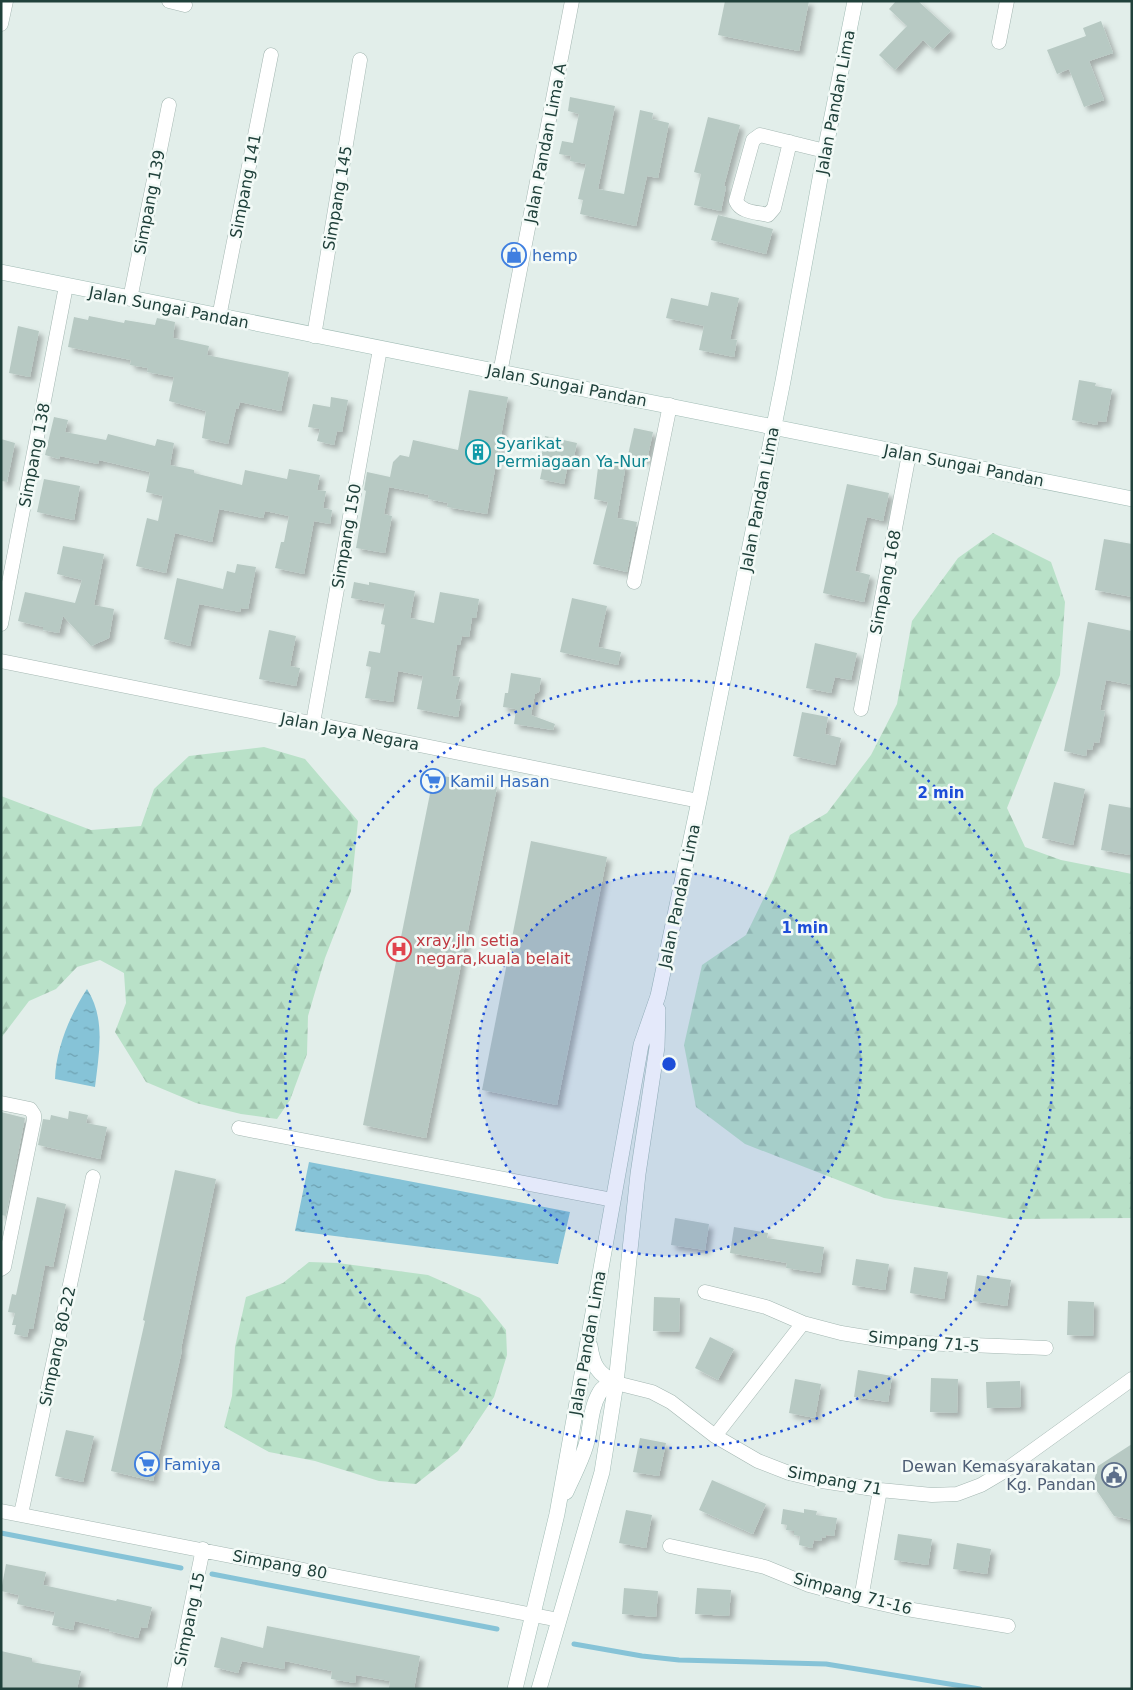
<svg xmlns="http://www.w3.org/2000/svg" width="1133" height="1690" font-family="'DejaVu Sans',sans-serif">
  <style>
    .forest { fill: url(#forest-firs) }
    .water { fill: url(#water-ripples) }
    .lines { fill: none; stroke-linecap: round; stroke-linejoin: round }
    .stream { stroke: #86c3d7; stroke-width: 5 }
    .building { fill: #b7c9c3; filter: url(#shadow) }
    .street-casing { stroke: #a4b7b2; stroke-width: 15 }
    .secondary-casing { stroke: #a0bbb4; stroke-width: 16 }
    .street { stroke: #fff; stroke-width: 14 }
    .secondary { stroke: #fff; stroke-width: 15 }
    .ring { fill: none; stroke: #1d4ed8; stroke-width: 2.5; stroke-dasharray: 2.5 5 }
    .labels { text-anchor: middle; stroke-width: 5; stroke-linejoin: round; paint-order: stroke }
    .street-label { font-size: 16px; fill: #20413b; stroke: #f3faf7 }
    .shop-label { font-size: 16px; fill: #366cbe; stroke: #f3faf7; text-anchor: start }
    .culture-label { font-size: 16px; fill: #0d838f; stroke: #f3faf7; text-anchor: start }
    .health-label { font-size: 16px; fill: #be3a42; stroke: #f3faf7; text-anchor: start }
    .service-label { font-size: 16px; fill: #4e5e75; stroke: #f3faf7; text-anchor: end }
    .centre { fill: #1d4ed8; stroke: #f3faf7; stroke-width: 2.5 }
    .ring-label { font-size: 15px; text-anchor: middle; font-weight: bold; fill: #1d4ed8; stroke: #f3faf7; stroke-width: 5; stroke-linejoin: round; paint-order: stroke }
  </style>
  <defs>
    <pattern id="forest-firs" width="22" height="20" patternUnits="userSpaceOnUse" patternTransform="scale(1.25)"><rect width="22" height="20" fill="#b9e1c8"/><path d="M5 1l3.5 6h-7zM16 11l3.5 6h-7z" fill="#9fc2ad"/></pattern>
    <pattern id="water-ripples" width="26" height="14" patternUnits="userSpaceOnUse" patternTransform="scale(1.25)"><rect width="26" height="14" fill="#86c3d7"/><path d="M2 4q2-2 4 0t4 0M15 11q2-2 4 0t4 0" fill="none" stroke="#6da0b0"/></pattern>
    <filter id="shadow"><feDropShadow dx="4.5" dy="4.5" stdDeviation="2.5" flood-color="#0004"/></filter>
  </defs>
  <rect width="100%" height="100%" fill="#e2eeea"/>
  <!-- forest -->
  <path class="forest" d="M 993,533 L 1051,562 L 1065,602 L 1060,675 L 1007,808 L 1025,847 L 1061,860 L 1132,874 L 1132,1218 L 1010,1219 L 884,1198 L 745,1144 L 696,1107 L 684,1045 L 702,965 L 746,935 L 773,879 L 790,835 L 827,813 L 871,755 L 897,704 L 912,621 L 958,558 Z
    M 264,747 L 305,759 L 358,821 L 351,891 L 325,958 L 308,1016 L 307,1054 L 290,1100 L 277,1119 L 241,1114 L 196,1103 L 146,1082 L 115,1032 L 126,1003 L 124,973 L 100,960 L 77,967 L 56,989 L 29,1001 L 1,1038 L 1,796 L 91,830 L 141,826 L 154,789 L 189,756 Z
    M 309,1262 L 338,1263 L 428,1275 L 480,1298 L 506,1330 L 507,1355 L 494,1397 L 458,1451 L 416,1484 L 379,1481 L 315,1461 L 269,1452 L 224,1427 L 232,1396 L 235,1347 L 246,1297 L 283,1283 Z"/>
  <!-- water -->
  <path class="water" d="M 87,989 C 106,1019 99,1053 95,1087 L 55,1079 C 56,1048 70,1015 87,989 Z
    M 309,1162 L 570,1212 L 558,1264 L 295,1231 Z"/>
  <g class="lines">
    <!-- stream -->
    <path class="stream" d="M 1,1533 L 181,1568
      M 212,1574 L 497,1629
      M 574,1644 L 642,1656 L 679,1660 L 826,1664 L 980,1689"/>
  </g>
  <!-- building -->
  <path class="building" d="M 725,1 L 809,1 L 799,51 L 718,35 Z
    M 896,1 L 918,1 L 951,31 L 933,49 L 923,40 L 895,70 L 879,55 L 907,26 L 889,9 Z
    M 1101,21 L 1113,53 L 1089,61 L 1104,100 L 1084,107 L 1069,69 L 1057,74 L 1047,50 L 1086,36 L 1083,28 Z
    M 570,97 L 615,106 L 598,189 L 624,194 L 640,110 L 653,113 L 652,119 L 669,123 L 658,178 L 647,176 L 636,226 L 580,214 L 583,200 L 578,199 L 586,164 L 570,161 L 571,156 L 559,154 L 562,141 L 573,143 L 579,114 L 568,111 Z
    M 708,117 L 740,125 L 724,186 L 726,187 L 721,211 L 694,205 L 701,174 L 694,172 Z
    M 718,215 L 773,229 L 766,254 L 711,240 Z
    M 711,292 L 739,298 L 730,339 L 737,340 L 734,357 L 699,350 L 704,326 L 666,318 L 671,298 L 708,306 Z
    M 89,316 L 124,323 L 125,320 L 155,325 L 157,318 L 175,322 L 173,338 L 209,346 L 207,355 L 289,372 L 281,411 L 240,402 L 238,409 L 236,408 L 228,444 L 202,438 L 206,411 L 169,401 L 174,377 L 147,372 L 148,368 L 130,365 L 131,360 L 68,347 L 74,317 L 88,320 Z
    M 18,326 L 39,331 L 30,377 L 9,373 Z
    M 1079,380 L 1096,383 L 1095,386 L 1112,389 L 1106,422 L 1098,421 L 1097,425 L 1072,420 Z
    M 469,390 L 508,397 L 487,514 L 447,507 L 448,503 L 428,499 L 429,495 L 389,487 L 384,514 L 392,516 L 385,553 L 356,548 L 366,491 L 364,490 L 367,472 L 390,477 L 393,462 L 400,455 L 409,457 L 413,440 L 458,450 Z
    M 331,397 L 348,400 L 342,432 L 337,431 L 334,445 L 317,441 L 320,429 L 308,427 L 313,404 L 330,407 Z
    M 54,417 L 68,420 L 65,432 L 106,440 L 108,434 L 155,446 L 157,439 L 174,443 L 170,465 L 194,470 L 194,473 L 242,485 L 245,470 L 287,479 L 289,469 L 320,475 L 317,490 L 326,491 L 323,508 L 332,510 L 330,524 L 314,521 L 304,574 L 275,568 L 281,542 L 284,542 L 289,516 L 265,511 L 263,518 L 219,509 L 212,542 L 175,533 L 166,573 L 136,566 L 147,518 L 158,521 L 163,496 L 146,492 L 150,472 L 99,460 L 98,464 L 60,456 L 59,459 L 45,455 Z
    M 634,428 L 653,432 L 647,460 L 628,455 Z
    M 545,436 L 577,443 L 572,465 L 568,464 L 564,484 L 540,479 L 544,460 L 541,459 Z
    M 1,439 L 15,443 L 7,482 L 1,481 Z
    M 599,460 L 626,464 L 617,518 L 637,522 L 627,572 L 593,564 L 608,502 L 594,499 Z
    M 44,479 L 80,486 L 74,520 L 37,512 Z
    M 847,484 L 889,493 L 883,521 L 867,517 L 863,534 L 855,571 L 870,575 L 864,602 L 823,593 Z
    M 1104,539 L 1132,544 L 1132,597 L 1095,590 Z
    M 63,546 L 104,554 L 94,605 L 114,609 L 109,638 L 91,646 L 63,616 L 59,633 L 43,630 L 43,627 L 18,621 L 25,592 L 75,603 L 82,580 L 57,574 Z
    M 237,564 L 256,567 L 248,609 L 241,608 L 240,612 L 199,604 L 190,646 L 164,639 L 177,578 L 223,589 L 227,571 L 235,573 Z
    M 354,582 L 369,585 L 369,582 L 415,591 L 410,618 L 434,623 L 440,592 L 479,599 L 476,618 L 472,618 L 469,637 L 462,636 L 460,645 L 457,645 L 452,676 L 460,677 L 455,699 L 461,700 L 458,717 L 417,709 L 423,676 L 398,671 L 393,702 L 365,698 L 371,667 L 366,666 L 369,651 L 380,653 L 385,625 L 381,624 L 385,604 L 351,598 Z
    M 572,598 L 607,606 L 598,647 L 621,652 L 618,665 L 560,652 Z
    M 1088,622 L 1132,631 L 1132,685 L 1106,680 L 1100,710 L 1105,711 L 1099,743 L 1094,742 L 1092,750 L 1087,749 L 1086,756 L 1064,751 Z
    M 269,630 L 296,636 L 290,666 L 300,668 L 296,686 L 259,679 Z
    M 815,643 L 857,653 L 851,680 L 835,677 L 831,693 L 806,688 Z
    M 511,673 L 541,678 L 539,692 L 535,694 L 531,715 L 555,724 L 553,730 L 514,724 L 516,709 L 503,707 L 505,693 L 508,693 Z
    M 802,712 L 828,717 L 825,734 L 841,738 L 835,765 L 793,756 Z
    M 434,774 L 497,787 L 426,1138 L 363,1125 Z
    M 1054,782 L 1085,789 L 1073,845 L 1042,838 Z
    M 1109,804 L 1132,808 L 1130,855 L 1101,850 Z
    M 531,841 L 607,857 L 557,1105 L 482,1090 Z
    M 69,1111 L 88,1115 L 86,1123 L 107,1127 L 100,1159 L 38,1145 L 43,1119 L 50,1120 L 51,1115 L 68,1119 Z
    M 1,1112 L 25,1118 L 6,1216 L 1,1215 Z
    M 175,1170 L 216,1179 L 181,1349 L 182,1350 L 153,1481 L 111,1471 L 145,1321 L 143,1320 Z
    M 37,1197 L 66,1204 L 53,1267 L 45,1265 L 33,1329 L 29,1329 L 27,1337 L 14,1334 L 16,1325 L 12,1325 L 15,1313 L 8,1312 L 12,1294 L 16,1295 Z
    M 675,1218 L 709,1224 L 705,1250 L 671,1245 Z
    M 734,1227 L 768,1233 L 767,1238 L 824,1247 L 820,1273 L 786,1268 L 787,1263 L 730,1253 Z
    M 856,1259 L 889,1264 L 885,1290 L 852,1285 Z
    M 914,1267 L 948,1272 L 944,1299 L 910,1293 Z
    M 977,1275 L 1011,1280 L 1007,1306 L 973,1301 Z
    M 654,1297 L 680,1298 L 679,1332 L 653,1331 Z
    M 1068,1301 L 1094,1302 L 1093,1336 L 1067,1335 Z
    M 710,1337 L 734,1349 L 718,1380 L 695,1368 Z
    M 858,1370 L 892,1376 L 888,1402 L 854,1397 Z
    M 931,1378 L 958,1379 L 957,1413 L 930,1412 Z
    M 795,1379 L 821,1384 L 815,1418 L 789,1413 Z
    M 1020,1381 L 1021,1407 L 987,1408 L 986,1382 Z
    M 66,1430 L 94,1436 L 83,1482 L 55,1476 Z
    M 640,1438 L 666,1443 L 659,1476 L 633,1472 Z
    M 1132,1444 L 1132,1520 L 1114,1516 L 1093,1485 L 1098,1466 Z
    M 712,1480 L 766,1504 L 753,1534 L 699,1510 Z
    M 783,1509 L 804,1513 L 804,1509 L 817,1511 L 816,1515 L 837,1518 L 834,1536 L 826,1535 L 826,1538 L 822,1537 L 821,1541 L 814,1540 L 812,1548 L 799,1545 L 800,1536 L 794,1535 L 794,1531 L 786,1530 L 787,1525 L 781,1524 Z
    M 626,1510 L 652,1515 L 646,1548 L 619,1543 Z
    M 898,1534 L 932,1539 L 928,1565 L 894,1560 Z
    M 957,1543 L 991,1549 L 987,1574 L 953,1569 Z
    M 6,1564 L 46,1572 L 43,1585 L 116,1601 L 117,1599 L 152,1607 L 147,1628 L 141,1627 L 138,1638 L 109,1631 L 109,1629 L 75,1621 L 73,1630 L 52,1625 L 55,1612 L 17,1604 L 19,1595 L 1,1591 Z
    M 624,1588 L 658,1591 L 656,1617 L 622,1614 Z
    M 697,1588 L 731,1590 L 729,1616 L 695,1614 Z
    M 267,1626 L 420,1656 L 414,1689 L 389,1689 L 390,1681 L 356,1675 L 355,1683 L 331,1679 L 332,1671 L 285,1661 L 284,1669 L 242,1661 L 238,1673 L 214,1667 L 221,1637 L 263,1648 Z
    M 1,1651 L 32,1658 L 32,1662 L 81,1671 L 77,1689 L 1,1689 Z"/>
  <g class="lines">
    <defs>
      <path id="street" d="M 169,1 L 185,5
        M 1,24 L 6,1
        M 999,42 L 1007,1
        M 790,142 L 774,208 L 768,215 C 757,212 741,213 736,201 L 753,140 L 760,135 L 825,151
        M 130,299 L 169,105
        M 219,317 L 271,55
        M 314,336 L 360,60
        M 500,373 L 572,1
        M 634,582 L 670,405
        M 1,624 L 66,286
        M 1,661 L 699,801
        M 861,709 L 909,454
        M 313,723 L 380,349
        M 1,1103 L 30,1109 L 34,1115 L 34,1120 L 4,1267 L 1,1269
        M 239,1128 L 613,1200
        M 705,1292 L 766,1307 L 803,1323 L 841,1333 L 896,1342 L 1046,1348
        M 616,1383 L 652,1392 L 671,1402 L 715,1436 L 758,1461 L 789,1473 L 822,1481 L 880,1490 L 932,1495 L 957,1494 L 981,1485 L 1003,1472 L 1132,1379
        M 715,1436 L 803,1323
        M 1,1511 L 559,1620
        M 21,1514 L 93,1177
        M 670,1546 L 765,1567 L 809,1585 L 861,1599 L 901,1608 L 1008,1626
        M 861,1599 L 880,1490
        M 174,1689 L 203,1549"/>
      <path id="secondary" d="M 1,272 L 1132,499
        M 590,1346 C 593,1366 598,1374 616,1383
        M 566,1492 C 573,1476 581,1462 586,1445 C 591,1428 590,1408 600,1392 C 603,1386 610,1385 616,1383
        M 515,1689 L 557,1514 L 641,1045 L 658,996 L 699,801 L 783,381 L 825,151 L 855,1
        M 539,1689 L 602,1472 L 616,1383 L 638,1174 L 657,1047 L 658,1010"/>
    </defs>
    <!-- street casing -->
    <use href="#street" class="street-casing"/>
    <!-- secondary casing -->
    <use href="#secondary" class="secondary-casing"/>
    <!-- street -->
    <use href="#street" class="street"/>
    <!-- secondary -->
    <use href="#secondary" class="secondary"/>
  </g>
  <!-- distance rings -->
  <circle cx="669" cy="1064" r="192" fill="#1d4ed8" fill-opacity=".12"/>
  <g class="ring">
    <circle cx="669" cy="1064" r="192"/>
    <circle cx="669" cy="1064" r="384"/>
  </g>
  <!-- icons -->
  <defs>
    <symbol id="shop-ring" viewBox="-11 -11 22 22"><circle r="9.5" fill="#f3faf7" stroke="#3f7fe0" stroke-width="1.5"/><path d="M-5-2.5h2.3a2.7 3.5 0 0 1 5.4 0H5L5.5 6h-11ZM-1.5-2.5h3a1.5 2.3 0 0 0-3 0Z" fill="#3f7fe0"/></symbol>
    <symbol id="building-ring" viewBox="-11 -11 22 22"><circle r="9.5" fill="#f3faf7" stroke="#0f9aa8" stroke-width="1.5"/><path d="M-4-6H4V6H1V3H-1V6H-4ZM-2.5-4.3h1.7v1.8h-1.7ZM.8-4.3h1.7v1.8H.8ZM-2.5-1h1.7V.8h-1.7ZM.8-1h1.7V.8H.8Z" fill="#0f9aa8"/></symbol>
    <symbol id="supermarket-ring" viewBox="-11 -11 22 22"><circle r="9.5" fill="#f3faf7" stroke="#3f7fe0" stroke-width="1.5"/><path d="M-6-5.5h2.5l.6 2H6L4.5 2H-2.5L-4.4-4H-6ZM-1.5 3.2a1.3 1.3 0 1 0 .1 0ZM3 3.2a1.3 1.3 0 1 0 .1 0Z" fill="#3f7fe0"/></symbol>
    <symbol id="hospital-ring" viewBox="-11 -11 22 22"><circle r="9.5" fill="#f3faf7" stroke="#e0444e" stroke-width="1.5"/><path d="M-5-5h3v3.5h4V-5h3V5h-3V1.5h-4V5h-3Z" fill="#e0444e"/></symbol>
    <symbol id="civic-ring" viewBox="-11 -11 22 22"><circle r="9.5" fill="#f3faf7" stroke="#5c6f8a" stroke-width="1.5"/><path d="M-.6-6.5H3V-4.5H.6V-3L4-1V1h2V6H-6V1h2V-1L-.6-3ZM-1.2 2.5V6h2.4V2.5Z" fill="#5c6f8a"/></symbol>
  </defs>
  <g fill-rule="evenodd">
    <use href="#shop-ring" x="500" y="241" width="28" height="28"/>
    <use href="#building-ring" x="464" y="438" width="28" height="28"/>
    <use href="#supermarket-ring" x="419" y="767" width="28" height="28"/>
    <use href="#hospital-ring" x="385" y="935" width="28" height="28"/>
    <use href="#supermarket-ring" x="133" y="1450" width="28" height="28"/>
    <use href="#civic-ring" x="1100" y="1461" width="28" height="28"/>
  </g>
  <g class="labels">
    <!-- street labels -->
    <g class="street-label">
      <text transform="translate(835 102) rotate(-79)" y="6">Jalan Pandan Lima</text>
      <text transform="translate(545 143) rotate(-79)" y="6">Jalan Pandan Lima A</text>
      <text transform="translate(245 186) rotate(-79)" y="6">Simpang 141</text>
      <text transform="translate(337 198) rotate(-80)" y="6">Simpang 145</text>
      <text transform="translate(149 202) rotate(-79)" y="6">Simpang 139</text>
      <text transform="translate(169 307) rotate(11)" y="6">Jalan Sungai Pandan</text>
      <text transform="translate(567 385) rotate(11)" y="6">Jalan Sungai Pandan</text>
      <text transform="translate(34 455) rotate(-79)" y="6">Simpang 138</text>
      <text transform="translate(964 465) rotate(11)" y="6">Jalan Sungai Pandan</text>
      <text transform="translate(759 499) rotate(-79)" y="6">Jalan Pandan Lima</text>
      <text transform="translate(346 536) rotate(-80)" y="6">Simpang 150</text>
      <text transform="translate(885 582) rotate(-79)" y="6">Simpang 168</text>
      <text transform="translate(350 731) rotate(11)" y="6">Jalan Jaya Negara</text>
      <text transform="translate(679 896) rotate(-78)" y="6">Jalan Pandan Lima</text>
      <text transform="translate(924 1341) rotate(5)" y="6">Simpang 71-5</text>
      <text transform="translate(587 1343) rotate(-80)" y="6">Jalan Pandan Lima</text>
      <text transform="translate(57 1346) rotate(-78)" y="6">Simpang 80-22</text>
      <text transform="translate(835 1480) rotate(11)" y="6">Simpang 71</text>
      <text transform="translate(280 1564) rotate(11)" y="6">Simpang 80</text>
      <text transform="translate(853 1593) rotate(15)" y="6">Simpang 71-16</text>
      <text transform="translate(189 1619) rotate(-78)" y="6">Simpang 15</text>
    </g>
    <!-- shop labels -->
    <g class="shop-label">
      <text x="532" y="261">hemp</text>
      <text x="450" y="787">Kamil Hasan</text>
      <text x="164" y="1470">Famiya</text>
    </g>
    <!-- culture labels -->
    <g class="culture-label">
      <text x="496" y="449">Syarikat<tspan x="496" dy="18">Permiagaan Ya-Nur</tspan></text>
    </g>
    <!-- health labels -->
    <g class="health-label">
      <text x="416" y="946">xray,jln setia<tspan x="416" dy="18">negara,kuala belait</tspan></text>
    </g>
    <!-- service labels -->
    <g class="service-label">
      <text x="1096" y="1472">Dewan Kemasyarakatan<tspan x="1096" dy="18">Kg. Pandan</tspan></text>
    </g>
  </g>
  <circle cx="669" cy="1064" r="8" class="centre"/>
  <g class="ring-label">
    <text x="941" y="798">2 min</text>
    <text x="805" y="933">1 min</text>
  </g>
  <!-- border -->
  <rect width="1133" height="1690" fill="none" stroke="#20413b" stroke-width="5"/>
</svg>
